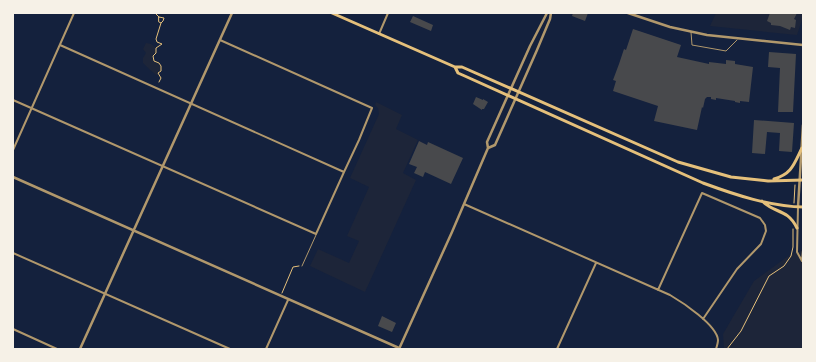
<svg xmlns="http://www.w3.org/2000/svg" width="816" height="362" font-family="Montserrat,sans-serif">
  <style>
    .green { fill: #1d2539 }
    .building { fill: #48494c }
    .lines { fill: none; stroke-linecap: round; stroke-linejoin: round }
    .path { stroke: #e5c07b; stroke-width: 1 }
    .service { stroke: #b1986c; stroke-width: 1 }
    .minor { stroke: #b1986c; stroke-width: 2 }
    .tertiary { stroke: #b1986c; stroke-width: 2.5 }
    .secondary { stroke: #e5c07b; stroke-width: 3 }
  </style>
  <rect width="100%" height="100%" fill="#14213d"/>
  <!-- green -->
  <path class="green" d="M 716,13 L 803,13 L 803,17 L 797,35 L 710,26 Z
    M 146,43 L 151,44 L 155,47 L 156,52 L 152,56 L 154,62 L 159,63 L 161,67 L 161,71 L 158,74 L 158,76 C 153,73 147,67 143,63 L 143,58 L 146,53 L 143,49 Z
    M 376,102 L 402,115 L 396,129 L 418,140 L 403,173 L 416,180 L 365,292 L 310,266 L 318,249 L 349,263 L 359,241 L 347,236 L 369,187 L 350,178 L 379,114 L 378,108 L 375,105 Z
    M 803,247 L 803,349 L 724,349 L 723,334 L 754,281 L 791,254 L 801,251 Z"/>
  <!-- building -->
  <path class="building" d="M 573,13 L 588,13 L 585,21 L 572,16 Z
    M 770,13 L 797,13 L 794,19 L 796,20 L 795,28 L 791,27 L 790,30 L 780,26 L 771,25 L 771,23 L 767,21 Z
    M 413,16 L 433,25 L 431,31 L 410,22 Z
    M 633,29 L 681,45 L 677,57 L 709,64 L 709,62 L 726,64 L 726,60 L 735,61 L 735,64 L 753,67 L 749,102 L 740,101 L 740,103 L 735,102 L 735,101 L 716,98 L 716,100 L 711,99 L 711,97 L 707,97 L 705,99 L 703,108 L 702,107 L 697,130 L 654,121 L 658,106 L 613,91 L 616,81 L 613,80 L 619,64 L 624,49 L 626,50 Z
    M 769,52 L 796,54 L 793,112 L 778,112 L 780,68 L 768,67 Z
    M 476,97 L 483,100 L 483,99 L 488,102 L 484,109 L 482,109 L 482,110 L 473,104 Z
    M 754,120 L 794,123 L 792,152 L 779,151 L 780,133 L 767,132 L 765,154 L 752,153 Z
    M 419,141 L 427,145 L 428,142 L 463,158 L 451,184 L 425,172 L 423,177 L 414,173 L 417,167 L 409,164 Z
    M 382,316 L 396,323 L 392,332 L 378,326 Z"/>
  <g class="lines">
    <!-- path -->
    <path class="path" d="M 155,13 L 159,17
      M 159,17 L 164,18 L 163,21 L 161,23 L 159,22 Z
      M 159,82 L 161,78 L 158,73 L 161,71 L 161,66 L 159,63 L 154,61 L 153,56 L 156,53 L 156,48 L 162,44 L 157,42 L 156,39 L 161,23
      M 794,203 L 795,185
      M 282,293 L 293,267 L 299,266
      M 727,349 L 741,331 L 769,276 L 784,266 L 791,256 L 793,247 L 793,229"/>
    <!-- service -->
    <path class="service" d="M 691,32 L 692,45 L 726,51 L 737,40
      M 302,266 L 316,235"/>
    <!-- minor -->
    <path class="minor" d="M 379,34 L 388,13
      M 60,45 L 344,172
      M 13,100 L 316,234 L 344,172 L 359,140 L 372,108 L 220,40
      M 13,150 L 74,13
      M 464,204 L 670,295 C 682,302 717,325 718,340 C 718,343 717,346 716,349
      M 798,207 L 797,252 L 802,261 L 803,250
      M 13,253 L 230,349
      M 658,290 L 702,193 L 760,218 L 765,225 L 766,231 L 761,244 L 737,269 L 703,319
      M 13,329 L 57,349
      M 266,349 L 288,300
      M 557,349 L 596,263"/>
    <!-- tertiary -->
    <path class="tertiary" d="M 628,13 L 670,27 L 707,35 L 803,45
      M 488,148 L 495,145 L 537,50 L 550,19 L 551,13
      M 13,177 L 399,348
      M 798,207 L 803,125
      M 80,349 L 232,13
      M 399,349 L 452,232 L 488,148 L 487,142 L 530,46 L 547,13"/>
    <!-- secondary -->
    <path class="secondary" d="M 332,13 L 455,67 L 462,67 L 678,162 L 731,177 L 768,181 L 803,180
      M 455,67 L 458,73 L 467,77 L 703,183 C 733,194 771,207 803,207
      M 774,179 C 792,174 794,164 802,148
      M 762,201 C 775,214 787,208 797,228"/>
  </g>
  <!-- border -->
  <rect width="816" height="362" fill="none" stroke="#f6f1e7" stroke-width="28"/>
</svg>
